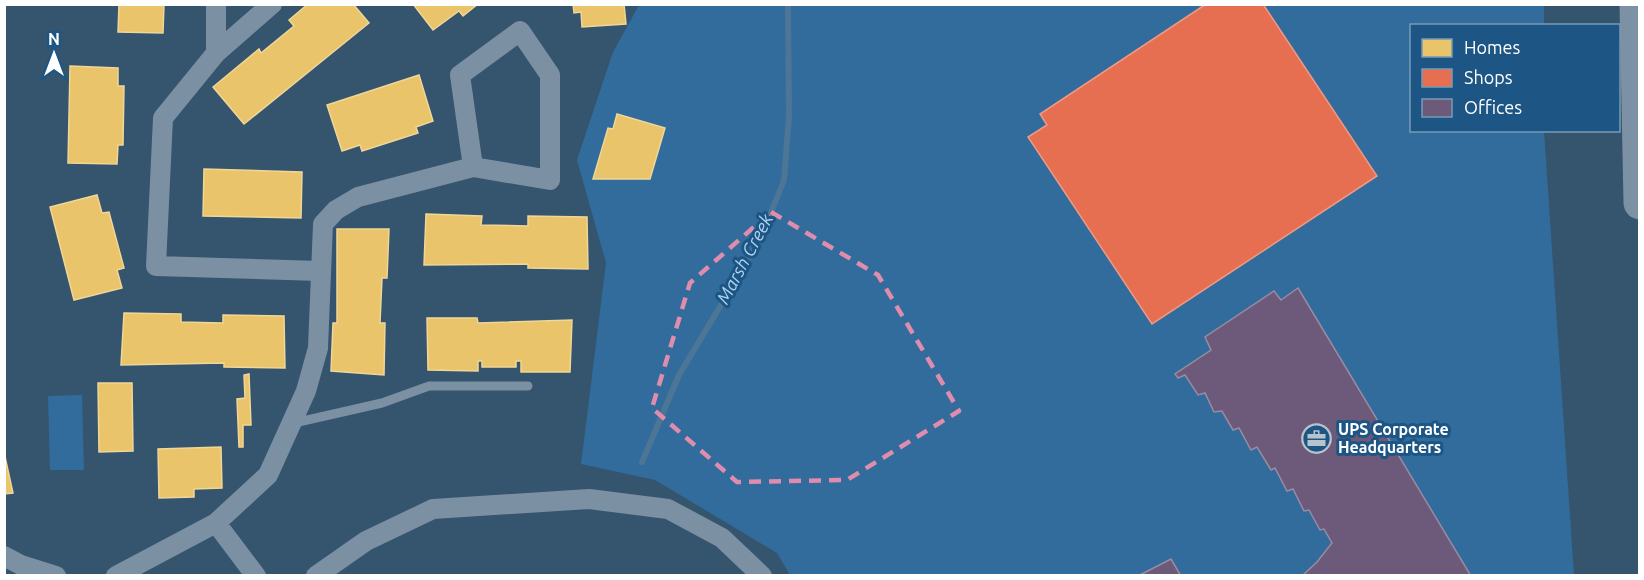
<svg xmlns="http://www.w3.org/2000/svg" width="1644" height="580" font-family="Ubuntu,sans-serif">
  <style>
    .green { fill: #316c9c }
    .homes { fill: #e9c46a; stroke: #f0d697; stroke-width: 1.5 }
    .shops { fill: #e76f51; stroke: #ee9a85; stroke-width: 1.5 }
    .offices { fill: #6d597a; stroke: #998ba2; stroke-width: 1.5 }
    .lines { fill: none; stroke-linecap: round; stroke-linejoin: round }
    .stream { stroke: #4c7596; stroke-width: 6 }
    .lane { stroke: #7c90a3; stroke-width: 9 }
    .street { stroke: #7c90a3; stroke-width: 20 }
    .highway { stroke: #7c91a3; stroke-width: 33 }
    .marked { fill: none; stroke: #e08cad; stroke-width: 4.5; stroke-dasharray: 12 8; stroke-linejoin: round }
    .labels { text-anchor: middle; stroke-width: 6; stroke-linejoin: round; paint-order: stroke }
    .poi-label { font-size: 16px; font-weight: bold; fill: #fff; stroke: #1d5685; text-anchor: start }
    .water-label { font-size: 18px; font-style: italic; fill: #b0d5f2; stroke: #1d5685 }
  </style>
  <rect width="100%" height="100%" fill="#35546d"/>
  <!-- green -->
  <path class="green" d="M 639,5 L 1544,5 L 1544,25 L 1412,26 L 1412,130 L 1544,131 L 1574,575 L 790,575 L 777,553 L 655,480 L 581,464 L 606,263 L 577,160 L 613,52 Z
    M 82,395 L 84,470 L 50,470 L 48,396 Z"/>
  <!-- homes -->
  <path class="homes" d="M 119,4 L 164,4 L 163,33 L 118,32 Z
    M 308,4 L 353,4 L 369,23 L 244,124 L 213,87 L 259,49 L 261,53 L 294,26 L 289,20 Z
    M 413,4 L 478,4 L 463,16 L 459,11 L 433,30 Z
    M 573,4 L 624,4 L 626,24 L 582,27 L 581,12 L 574,13 Z
    M 70,66 L 118,68 L 118,86 L 124,86 L 123,145 L 118,145 L 117,164 L 68,163 Z
    M 419,75 L 433,121 L 416,127 L 418,133 L 362,151 L 360,145 L 342,151 L 327,105 Z
    M 617,114 L 665,128 L 650,179 L 593,179 L 608,128 L 613,129 Z
    M 204,169 L 302,172 L 301,218 L 203,216 Z
    M 97,195 L 102,213 L 109,212 L 124,268 L 117,270 L 122,288 L 74,300 L 50,207 Z
    M 426,214 L 482,216 L 481,225 L 528,226 L 528,216 L 587,217 L 588,269 L 528,268 L 528,264 L 424,265 Z
    M 337,229 L 389,229 L 387,278 L 382,278 L 380,323 L 385,323 L 384,375 L 331,371 L 333,323 L 337,323 Z
    M 124,313 L 181,314 L 181,322 L 223,323 L 223,315 L 284,316 L 285,368 L 224,367 L 224,363 L 121,365 Z
    M 427,318 L 477,318 L 478,323 L 572,320 L 570,372 L 521,372 L 521,361 L 516,361 L 516,367 L 482,367 L 482,361 L 478,361 L 478,371 L 428,370 Z
    M 249,374 L 251,425 L 243,425 L 243,447 L 239,447 L 237,399 L 245,398 L 244,375 Z
    M 98,383 L 132,383 L 133,451 L 99,452 Z
    M 221,447 L 222,488 L 194,489 L 194,497 L 159,498 L 158,449 Z
    M 4,452 L 13,493 L 4,494 Z"/>
  <!-- shops -->
  <path class="shops" d="M 1206,4 L 1263,4 L 1377,176 L 1152,324 L 1028,137 L 1047,125 L 1040,114 Z"/>
  <!-- offices -->
  <path class="offices" d="M 1298,288 L 1471,576 L 1302,576 L 1317,562 L 1332,543 L 1324,529 L 1320,530 L 1309,510 L 1304,511 L 1293,489 L 1287,491 L 1275,468 L 1271,470 L 1257,447 L 1251,450 L 1239,428 L 1233,430 L 1222,411 L 1214,412 L 1205,393 L 1198,395 L 1185,375 L 1178,378 L 1175,374 L 1211,350 L 1205,337 L 1274,291 L 1281,300 Z
    M 1171,559 L 1181,576 L 1138,576 Z"/>
  <g class="lines">
    <!-- stream -->
    <path class="stream" d="M 642,462 L 679,375 L 761,238 L 784,180 L 789,116 L 788,4"/>
    <!-- lane -->
    <path class="lane" d="M 294,423 L 382,403 L 429,386 L 528,386"/>
    <!-- street -->
    <path class="street" d="M 216,4 L 216,53
      M 272,4 L 216,53 L 163,118 L 156,266 L 320,271
      M 216,523 L 256,576
      M 4,556 L 21,565 L 56,576
      M 116,576 L 216,523 L 268,475 L 306,391 L 318,348 L 323,224 L 336,210 L 358,197 L 473,167 L 550,180 L 550,75 L 520,31 L 460,75 L 473,167
      M 316,576 L 366,541 L 433,509 L 589,499 L 668,509 L 722,538 L 762,576"/>
    <!-- highway -->
    <path class="highway" d="M 1636,4 L 1640,203"/>
  </g>
  <!-- marked area -->
  <path class="marked" d="M 771,212 L 878,275 L 959,411 L 847,480 L 737,482 L 652,408 L 690,283 Z"/>
  <!-- icons -->
  <defs>
    <symbol id="office-ring" viewBox="-11 -11 22 22"><circle r="9.5" fill="#1d5685" stroke="#b8c3cc" stroke-width="1.5"/><path d="M-6-3h4V-5.5h4V-3h4V5H-6ZM-1-4.5V-3h2v-1.5ZM-6 0V1H6V0Z" fill="#b8c3cc"/></symbol>
  </defs>
  <g fill-rule="evenodd">
    <use href="#office-ring" x="1300" y="422" width="33" height="33"/>
  </g>
  <g class="labels">
    <!-- poi labels -->
    <g class="poi-label">
      <text x="1338" y="435">UPS Corporate<tspan x="1338" dy="18">Headquarters</tspan></text>
    </g>
    <!-- water labels -->
    <g class="water-label">
      <text transform="translate(745 259) rotate(-62)" y="6">Marsh Creek</text>
    </g>
  </g>
  <!-- border -->
  <rect width="1644" height="580" fill="none" stroke="#ffffff" stroke-width="12"/>
  <!-- legend -->
  <rect x="1410" y="24" width="210" height="108" fill="#1d5685" stroke="#779ab6" stroke-width="1.5"/>
  <rect x="1422" y="39" width="30" height="18" fill="#e9c46a" stroke="#779ab6" stroke-width="1.5"/>
  <text x="1464" y="54" font-size="18" fill="#ffffff">Homes</text>
  <rect x="1422" y="69" width="30" height="18" fill="#e76f51" stroke="#779ab6" stroke-width="1.5"/>
  <text x="1464" y="84" font-size="18" fill="#ffffff">Shops</text>
  <rect x="1422" y="99" width="30" height="18" fill="#6d597a" stroke="#779ab6" stroke-width="1.5"/>
  <text x="1464" y="114" font-size="18" fill="#ffffff">Offices</text>
  <!-- north arrow -->
  <g transform="translate(54 54)" stroke="#1d5685" stroke-width="4.5" paint-order="stroke">
  <path d="M0-4.5L10 22L0 15L-10 22Z" fill="#ffffff"/>
  <text y="-9" font-size="16" font-weight="bold" text-anchor="middle" fill="#ffffff">N</text>
  </g>
</svg>
